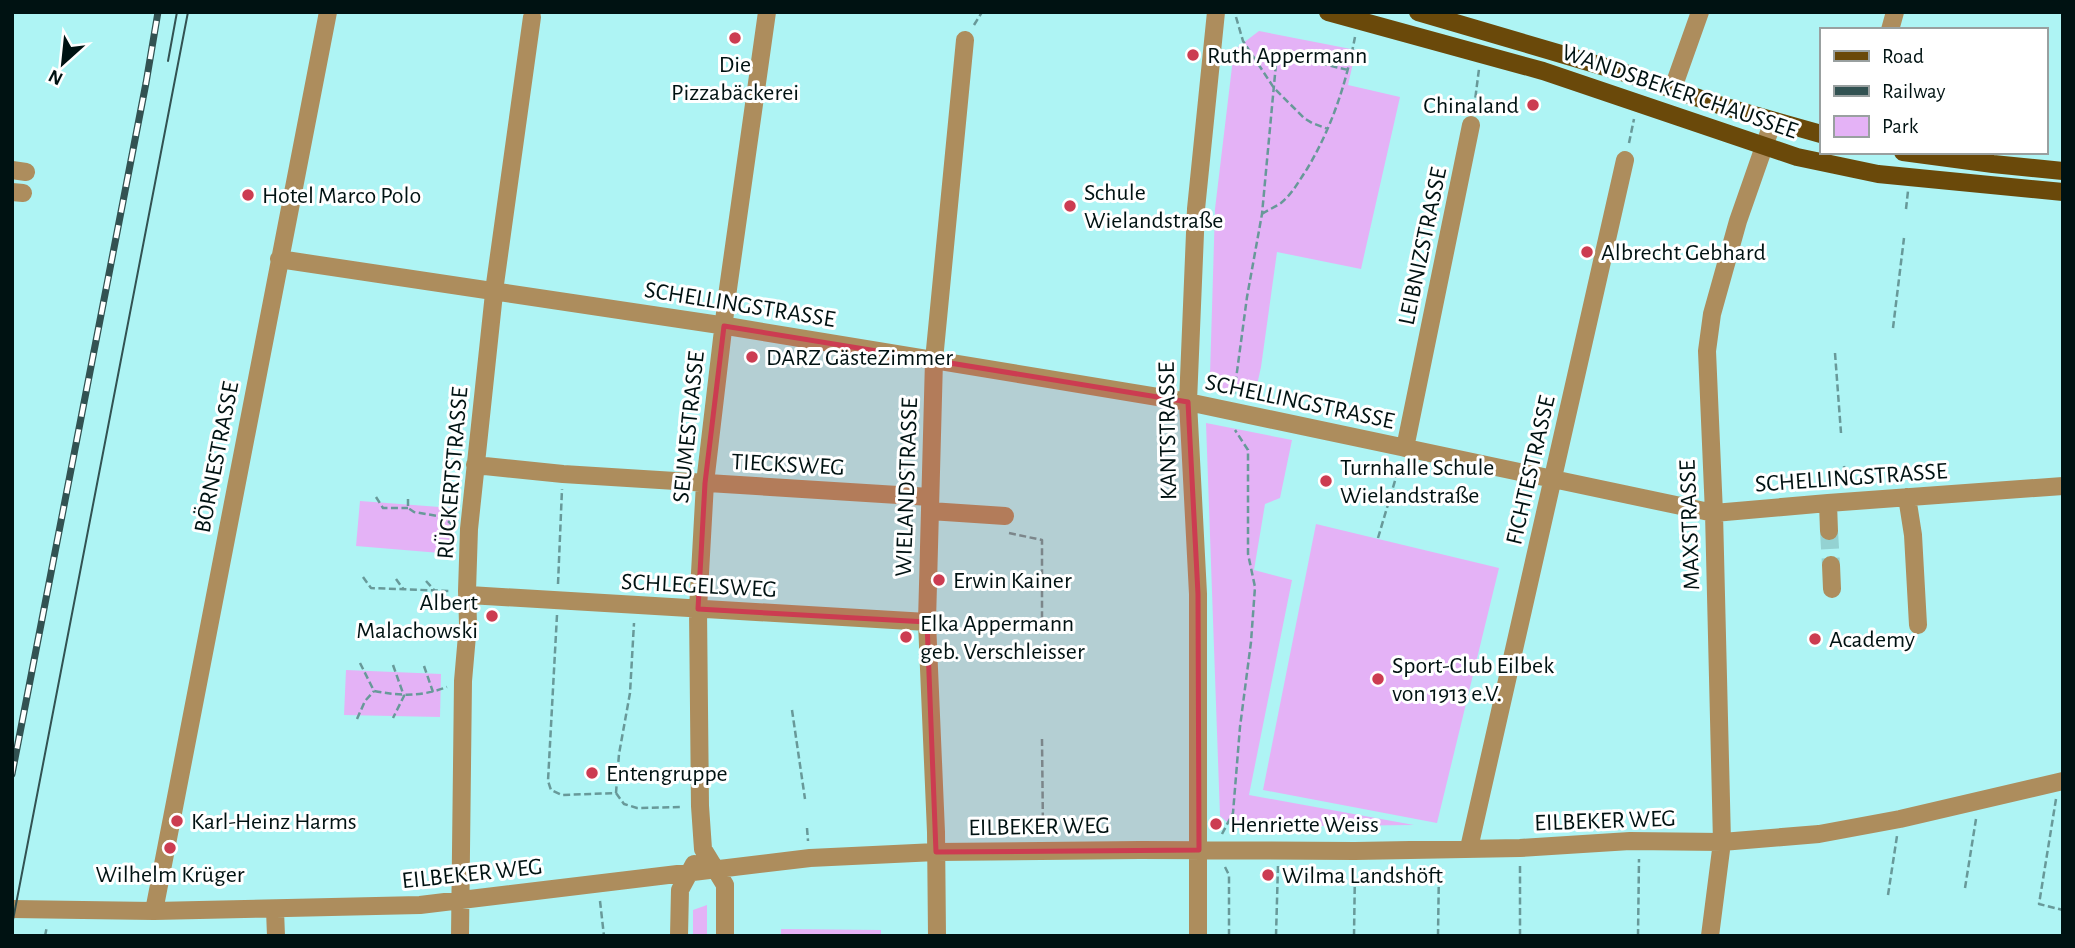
<svg xmlns="http://www.w3.org/2000/svg" width="2075" height="948" font-family="'Alegreya Sans',sans-serif">
  <style>
    .green { fill: #e4b2f6 }
    .lines { fill: none; stroke-linecap: round; stroke-linejoin: round }
    .minor-tunnel { stroke: #94d2d2; stroke-width: 18; stroke-dasharray: 18 9; stroke-linecap: butt }
    .path { stroke: #689999; stroke-width: 2.5; stroke-dasharray: 7 3.5; stroke-linecap: butt }
    .minor { stroke: #ad8d5d; stroke-width: 18 }
    .major { stroke: #6a490a; stroke-width: 18 }
    .tram { stroke: #325252; stroke-width: 2 }
    .rail-casing { stroke: #325252; stroke-width: 7 }
    .rail { stroke: #fff; stroke-width: 4.5; stroke-dasharray: 13; stroke-linecap: butt }
    .marked { fill: #cc3c51; fill-opacity: 0.2; stroke: #cc3c51; stroke-width: 5; stroke-linejoin: round }
    .poi-dot { fill: #cc3c51; stroke: #fff; stroke-width: 2.5 }
    .labels { text-anchor: middle; stroke-width: 6; stroke-linejoin: round; paint-order: stroke }
    .poi-label { font-size: 24px; fill: #001212; stroke: #fff; text-anchor: start }
    .street-label { font-size: 24px; fill: #001212; stroke: #fff }
  </style>
  <rect width="100%" height="100%" fill="#aef4f4"/>
  <!-- green -->
  <path class="green" d="M 1259,31 L 1356,50 L 1348,85 L 1400,97 L 1361,269 L 1277,252 L 1261,367 L 1255,394 L 1221,388 L 1210,375 L 1215,209 L 1234,50 Z
    M 1206,423 L 1292,440 L 1280,498 L 1265,504 L 1254,570 L 1292,580 L 1249,795 L 1414,825 L 1233,827 L 1220,816 Z
    M 360,501 L 453,508 L 452,554 L 356,546 Z
    M 1316,524 L 1499,568 L 1437,823 L 1263,790 Z
    M 346,670 L 441,674 L 440,717 L 344,715 Z
    M 707,905 L 707,936 L 693,936 L 693,910 Z
    M 781,929 L 881,930 L 881,936 L 781,936 Z"/>
  <g class="lines">
    <!-- minor-tunnel -->
    <path class="minor-tunnel" d="M 1829,531 L 1831,565"/>
    <!-- path -->
    <path class="path" d="M 1236,17 L 1243,41 L 1274,88 L 1304,118 L 1312,123 L 1328,129
      M 974,25 L 982,12
      M 1474,108 L 1479,69
      M 1629,143 L 1634,119
      M 1906,209 L 1908,191
      M 1262,214 C 1268,210 1275,207 1281,203 C 1292,194 1299,181 1307,169 C 1332,127 1346,84 1355,37
      M 1893,328 L 1904,238
      M 1835,353 L 1841,433
      M 1234,394 L 1247,297 L 1262,214 L 1277,53 L 1348,70
      M 1844,466 L 1846,484
      M 1679,489 L 1695,475
      M 376,497 L 383,508 L 408,508
      M 408,499 L 408,508 L 414,512 L 444,517
      M 441,502 L 444,517 L 453,526
      M 1009,533 L 1042,540 L 1042,632
      M 1378,538 L 1400,464
      M 363,577 L 371,588 L 450,591
      M 396,579 L 404,590
      M 426,581 L 435,591
      M 558,584 L 562,489
      M 557,615 L 548,781 L 551,790 L 562,795 L 616,793 L 619,754 L 630,693 L 634,623
      M 360,663 L 374,691 C 401,696 420,697 447,687
      M 393,665 L 404,696 L 393,718
      M 424,666 L 433,692
      M 792,710 L 805,799
      M 357,719 L 365,701 L 374,691
      M 1042,739 L 1043,831
      M 616,793 L 624,804 L 637,808 L 683,807
      M 2056,799 L 2039,904 L 2063,910
      M 807,828 L 808,841
      M 1222,834 L 1233,813 L 1240,727 L 1251,642 L 1255,587 L 1248,554 L 1248,450 L 1235,430
      M 1225,867 L 1229,875 L 1229,936
      M 1965,888 L 1976,819
      M 1888,895 L 1897,836
      M 600,901 L 604,936
      M 45,936 L 47,926
      M 1276,936 L 1278,865
      M 1354,936 L 1355,868
      M 1438,936 L 1439,867
      M 1520,936 L 1520,865
      M 1638,936 L 1639,859"/>
    <!-- minor -->
    <path class="minor" d="M 1890,30 L 1895,12
      M 1673,88 L 1700,12
      M 12,170 L 26,172
      M 12,192 L 23,193
      M 279,259 L 733,327 L 1188,402 L 1714,513 L 1828,503 L 2063,486
      M 1405,448 L 1471,125
      M 475,465 L 563,474 L 930,497
      M 1907,497 L 1913,535 L 1918,625
      M 1828,503 L 1829,531
      M 930,511 L 1005,516
      M 1831,565 L 1832,589
      M 469,595 L 927,622
      M 1469,848 L 1625,160
      M 12,909 L 154,911 L 420,905 L 810,858 L 936,852 L 1140,850 L 1355,851 L 1520,848 L 1630,841 L 1722,842 L 1819,834 L 1900,819 L 2063,781
      M 275,910 L 276,936
      M 154,911 L 328,12
      M 460,936 L 463,681 L 468,624 L 467,591 L 469,529 L 495,284 L 532,17
      M 679,936 L 680,890 L 694,864
      M 725,936 L 725,885 L 703,849 L 700,806 L 698,609 L 705,483 L 727,296 L 767,12
      M 937,936 L 936,832 L 927,622 L 934,360 L 965,40
      M 1198,936 L 1198,594 L 1188,402 L 1196,209 L 1216,12
      M 1710,936 L 1722,842 L 1714,513 L 1707,351 L 1712,314 L 1738,221 L 1773,121"/>
    <!-- major -->
    <path class="major" d="M 1328,12 L 1543,71 L 1797,157 L 1878,174 L 2063,192
      M 1418,12 L 1619,71 L 1722,106 L 1821,134
      M 1903,152 L 1993,164 L 2063,171"/>
    <!-- tram -->
    <path class="tram" d="M 168,61 L 177,12
      M 12,925 L 188,12"/>
    <defs>
      <path id="rail" d="M 12,774 L 146,83 L 158,12"/>
    </defs>
    <!-- rail casing -->
    <use href="#rail" class="rail-casing"/>
    <!-- rail -->
    <use href="#rail" class="rail"/>
  </g>
  <!-- marked area -->
  <path class="marked" d="M 724,326 L 1188,402 L 1198,594 L 1199,850 L 936,852 L 927,622 L 698,609 L 705,483 Z"/>
  <!-- markers -->
  <g class="poi-dot">
    <circle cx="735" cy="38" r="7"/>
    <circle cx="1193" cy="55" r="7"/>
    <circle cx="1533" cy="105" r="7"/>
    <circle cx="248" cy="195" r="7"/>
    <circle cx="1070" cy="206" r="7"/>
    <circle cx="1587" cy="252" r="7"/>
    <circle cx="752" cy="357" r="7"/>
    <circle cx="1326" cy="481" r="7"/>
    <circle cx="939" cy="580" r="7"/>
    <circle cx="492" cy="616" r="7"/>
    <circle cx="906" cy="637" r="7"/>
    <circle cx="1815" cy="639" r="7"/>
    <circle cx="1378" cy="679" r="7"/>
    <circle cx="592" cy="773" r="7"/>
    <circle cx="177" cy="821" r="7"/>
    <circle cx="1216" cy="824" r="7"/>
    <circle cx="170" cy="848" r="7"/>
    <circle cx="1268" cy="875" r="7"/>
  </g>
  <g class="labels">
    <!-- poi labels -->
    <g class="poi-label">
      <text x="1207" y="63">Ruth Appermann</text>
      <text x="735" y="72" text-anchor="middle">Die<tspan x="735" dy="28">Pizzabäckerei</tspan></text>
      <text x="1519" y="113" text-anchor="end">Chinaland</text>
      <text x="1084" y="200">Schule<tspan x="1084" dy="28">Wielandstraße</tspan></text>
      <text x="262" y="203">Hotel Marco Polo</text>
      <text x="1601" y="260">Albrecht Gebhard</text>
      <text x="766" y="365">DARZ GästeZimmer</text>
      <text x="1340" y="475">Turnhalle Schule<tspan x="1340" dy="28">Wielandstraße</tspan></text>
      <text x="953" y="588">Erwin Kainer</text>
      <text x="478" y="610" text-anchor="end">Albert<tspan x="478" dy="28">Malachowski</tspan></text>
      <text x="920" y="631">Elka Appermann<tspan x="920" dy="28">geb. Verschleisser</tspan></text>
      <text x="1829" y="647">Academy</text>
      <text x="1392" y="673">Sport-Club Eilbek<tspan x="1392" dy="28">von 1913 e.V.</tspan></text>
      <text x="606" y="781">Entengruppe</text>
      <text x="191" y="829">Karl-Heinz Harms</text>
      <text x="1230" y="832">Henriette Weiss</text>
      <text x="170" y="882" text-anchor="middle">Wilhelm Krüger</text>
      <text x="1282" y="883">Wilma Landshöft</text>
    </g>
    <!-- street labels -->
    <g class="street-label">
      <text transform="translate(1680 91) rotate(19)" y="8">WANDSBEKER CHAUSSEE</text>
      <text transform="translate(1422 246) rotate(-78)" y="8">LEIBNIZSTRASSE</text>
      <text transform="translate(740 304) rotate(9)" y="8">SCHELLINGSTRASSE</text>
      <text transform="translate(1300 401) rotate(12)" y="8">SCHELLINGSTRASSE</text>
      <text transform="translate(688 427) rotate(-84)" y="8">SEUMESTRASSE</text>
      <text transform="translate(1167 431) rotate(-91)" y="8">KANTSTRASSE</text>
      <text transform="translate(216 457) rotate(-79)" y="8">BÖRNESTRASSE</text>
      <text transform="translate(788 464) rotate(3)" y="8">TIECKSWEG</text>
      <text transform="translate(1530 470) rotate(-77)" y="8">FICHTESTRASSE</text>
      <text transform="translate(452 473) rotate(-85)" y="8">RÜCKERTSTRASSE</text>
      <text transform="translate(1851 477) rotate(-4)" y="8">SCHELLINGSTRASSE</text>
      <text transform="translate(906 487) rotate(-88)" y="8">WIELANDSTRASSE</text>
      <text transform="translate(1689 525) rotate(-92)" y="8">MAXSTRASSE</text>
      <text transform="translate(699 585) rotate(3)" y="8">SCHLEGELSWEG</text>
      <text transform="translate(1605 820) rotate(-2)" y="8">EILBEKER WEG</text>
      <text transform="translate(1039 826) rotate(-1)" y="8">EILBEKER WEG</text>
      <text transform="translate(472 873) rotate(-6)" y="8">EILBEKER WEG</text>
    </g>
  </g>
  <!-- border -->
  <rect width="2075" height="948" fill="none" stroke="#001212" stroke-width="28"/>
  <!-- legend -->
  <rect x="1820" y="28" width="228" height="126" fill="#ffffff" stroke="#99a0a0" stroke-width="2"/>
  <rect x="1834" y="51" width="35" height="10" fill="#6a490a" stroke="#99a0a0" stroke-width="2"/>
  <text x="1882" y="63" font-size="21" fill="#001212">Road</text>
  <rect x="1834" y="86" width="35" height="10" fill="#325252" stroke="#99a0a0" stroke-width="2"/>
  <text x="1882" y="98" font-size="21" fill="#001212">Railway</text>
  <rect x="1834" y="116" width="35" height="21" fill="#e4b2f6" stroke="#99a0a0" stroke-width="2"/>
  <text x="1882" y="133" font-size="21" fill="#001212">Park</text>
  <!-- north arrow -->
  <g transform="translate(63 63) rotate(207)" stroke="#ffffff" stroke-width="5" paint-order="stroke">
  <path d="M0-5L12 26L0 18L-12 26Z" fill="#001212"/>
  <text y="-10" font-size="19" font-weight="bold" text-anchor="middle" fill="#001212">N</text>
  </g>
</svg>
